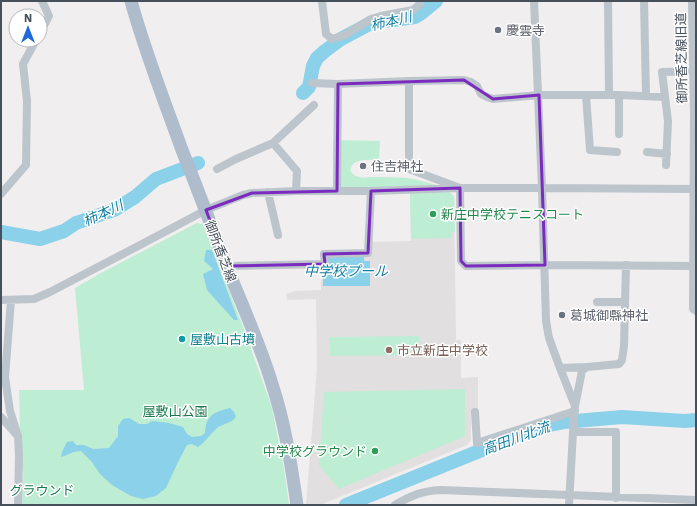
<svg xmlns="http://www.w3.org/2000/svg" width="697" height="506" font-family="'Work Sans','Noto Sans JP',sans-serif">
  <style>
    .education { fill: #e1dfdf }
    .green { fill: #bdedd2 }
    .water { fill: #8bd1e9 }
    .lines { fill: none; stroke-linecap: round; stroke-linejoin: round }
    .river { stroke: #8bd1e9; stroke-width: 14 }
    .minor { stroke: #bcc4cc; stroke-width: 8 }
    .primary { stroke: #aebccc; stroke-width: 13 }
    .marked { fill: none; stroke: #7b2cbf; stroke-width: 3; stroke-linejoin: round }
    .worship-dot { fill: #6b7280; stroke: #fff; stroke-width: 1.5 }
    .leisure-dot { fill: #2e9e5b; stroke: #fff; stroke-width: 1.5 }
    .culture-dot { fill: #0f9aa8; stroke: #fff; stroke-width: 1.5 }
    .education-dot { fill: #8d6e63; stroke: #fff; stroke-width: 1.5 }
    .labels { text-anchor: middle; stroke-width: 3; stroke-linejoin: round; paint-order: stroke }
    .worship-label { font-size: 13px; fill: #5b616d; stroke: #fff; text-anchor: start }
    .street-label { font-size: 13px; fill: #46505a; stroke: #fff }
    .leisure-label { font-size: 13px; fill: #27864d; stroke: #fff; text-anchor: start }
    .culture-label { font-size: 13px; fill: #0d838f; stroke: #fff; text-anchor: start }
    .education-label { font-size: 13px; fill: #785e54; stroke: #fff; text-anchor: start }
    .park-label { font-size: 13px; fill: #1a794e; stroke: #fff }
    .water-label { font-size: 14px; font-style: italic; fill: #117ea3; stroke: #fff }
  </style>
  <rect width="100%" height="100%" fill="#f0eeee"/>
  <!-- education -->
  <path class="education" d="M 410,193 L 454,196 L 456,340 L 461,340 L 461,378 L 478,377 L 478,411 L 471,412 L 471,440 L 467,445 L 320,505 L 306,505 L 317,367 L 316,299 L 287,300 L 286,294 L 295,291 L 321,290 L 321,267 L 364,255 L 369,242 L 411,241 Z"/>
  <!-- green -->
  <path class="green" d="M 333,140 L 380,141 L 379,160 C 372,160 353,158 351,168 C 350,169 351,172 352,173 C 356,178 364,178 370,177 C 382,177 394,177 407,178 C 417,179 427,183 437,185 L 333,189 Z
    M 449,192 L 454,196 L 455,232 L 452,232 L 451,238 L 411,239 L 410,193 Z
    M 197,223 L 203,224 L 245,332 L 272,408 L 284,469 L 289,505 L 22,505 L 23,474 L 20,428 L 19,390 L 84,390 L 75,288 L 101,273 Z
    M 419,336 L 420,355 L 330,356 L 330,337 Z
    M 465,389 L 465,436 L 339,489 L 319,465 L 324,392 Z"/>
  <!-- water -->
  <path class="water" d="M 206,250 L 212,250 L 238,320 L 234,320 L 207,290 L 203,274 L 213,269 L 204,261 Z
    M 327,255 L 364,255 L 364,261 L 370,261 L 370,286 L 323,286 L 323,269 L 327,269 Z
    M 230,408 L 234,412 L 236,417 L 232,421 L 218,427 L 211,434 L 204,442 L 198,447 L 192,444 L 187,445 L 178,462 L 166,488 L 156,496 L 143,499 L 131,496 L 112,485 L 100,474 L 91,461 L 81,451 C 72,451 69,455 61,457 L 62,452 L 67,442 L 73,441 L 76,445 L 84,445 L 93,449 L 109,448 L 118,436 L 118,426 L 123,419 L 129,418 L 139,424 L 147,424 L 152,421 L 169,423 L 183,427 L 187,434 L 192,437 L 201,436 L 205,433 C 206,415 214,412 230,408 Z"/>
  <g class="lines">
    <!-- river -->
    <path class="river" d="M 303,93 L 309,87 L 313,66 L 317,58 L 325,51 L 341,39 L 371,23 L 415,17 L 420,14 L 436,1
      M 1,232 L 40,239 L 64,231 L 76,223 L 114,210 L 135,197 L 156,179 L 198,163
      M 346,505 L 509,439 L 543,426 L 564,422 L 622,417 L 685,421 L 696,420"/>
    <!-- minor -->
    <path class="minor" d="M 322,1 L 326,34 L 332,39 L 345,35 L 371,19 L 381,16 L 413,10 L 420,4
      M 534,1 L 542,188 L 546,321 L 549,338 L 560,368 L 575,406 L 573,432 L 569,505
      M 608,1 L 609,95
      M 644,1 L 646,96
      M 692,1 L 694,113 L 693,309 L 696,311
      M 510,29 L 536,29
      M 40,33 L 49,16 L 42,1
      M 409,81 L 409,169 L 460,188 L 461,261 L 466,266 L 545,265 L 696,266
      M 312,83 L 338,84
      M 586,95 L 590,150 L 617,152
      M 619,95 L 619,134
      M 273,143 L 297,171 L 296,191
      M 647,152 L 667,154
      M 666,165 L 668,121 L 662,72 L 696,71
      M 217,169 L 236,159 L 273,143 L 314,105
      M 337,191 L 338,84 L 409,81 L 464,80 L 471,82 L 477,86 L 481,94 L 487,97 L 493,99 L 539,95 L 619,95 L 665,97
      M 268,192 L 278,235
      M 1,194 L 26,165 L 27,101 L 23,64 L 36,40
      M 227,266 L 325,264 L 324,254 L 368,253 L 371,191
      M 1,300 L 34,299 L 50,292 L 142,244 L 206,210 L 243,195 L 252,193 L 296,191 L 371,191 L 460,188 L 542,188 L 696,189
      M 11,300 L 5,377 L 10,411 L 18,436 L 19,456 L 18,505
      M 597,302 L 625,302
      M 560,368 L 587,367
      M 575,406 L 582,371 L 587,367 L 619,364 L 622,360 L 624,346 L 626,265
      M 475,412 L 477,443 L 575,411
      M 1,417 L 16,434
      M 573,432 L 616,432 L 616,498
      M 395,505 C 412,495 422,491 441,490 C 526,493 611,497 696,500"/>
    <!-- primary -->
    <path class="primary" d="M 131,1 C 145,52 164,100 182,150 C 199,192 214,234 231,277 C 245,312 261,347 272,384 C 285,423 291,464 297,505"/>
  </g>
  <!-- marked area -->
  <path class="marked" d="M 464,80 L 493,99 L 539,95 L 545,265 L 466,266 L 461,261 L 460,188 L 371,191 L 368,253 L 324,254 L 325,264 L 227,266 L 206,210 L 252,193 L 337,191 L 338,84 Z"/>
  <!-- markers -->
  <g class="worship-dot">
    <circle cx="498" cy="30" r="4"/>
    <circle cx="363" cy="166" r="4"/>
    <circle cx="562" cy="315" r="4"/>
  </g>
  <g class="leisure-dot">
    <circle cx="433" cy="214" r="4"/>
    <circle cx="375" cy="451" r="4"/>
  </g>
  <circle class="culture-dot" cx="182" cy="339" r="4"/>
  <circle class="education-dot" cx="389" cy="350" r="4"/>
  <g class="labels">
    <!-- worship labels -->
    <g class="worship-label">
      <text x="506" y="35">慶雲寺</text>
      <text x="371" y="171">住吉神社</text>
      <text x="570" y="320">葛城御縣神社</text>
    </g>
    <!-- street labels -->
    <g class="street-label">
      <text transform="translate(681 58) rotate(-91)" y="5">御所香芝線旧道</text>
      <text transform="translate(221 251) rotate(69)" y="5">御所香芝線</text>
    </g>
    <!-- leisure labels -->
    <g class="leisure-label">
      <text x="441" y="219">新庄中学校テニスコート</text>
      <text x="367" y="456" text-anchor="end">中学校グラウンド</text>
    </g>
    <!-- culture labels -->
    <g class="culture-label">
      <text x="190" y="344">屋敷山古墳</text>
    </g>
    <!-- education labels -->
    <g class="education-label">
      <text x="397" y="355">市立新庄中学校</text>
    </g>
    <!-- park labels -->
    <g class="park-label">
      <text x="175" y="416">屋敷山公園</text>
      <text x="42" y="495">グラウンド</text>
    </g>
    <!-- water labels -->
    <g class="water-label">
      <text transform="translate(391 21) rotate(-13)" y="5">柿本川</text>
      <text transform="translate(103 213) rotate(-25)" y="5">柿本川</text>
      <text x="346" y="276">中学校プール</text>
      <text transform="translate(516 438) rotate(-20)" y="5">高田川北流</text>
    </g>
  </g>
  <!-- border -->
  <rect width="697" height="506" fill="none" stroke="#46505a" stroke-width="4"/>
  <!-- north arrow -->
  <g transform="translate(28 28)"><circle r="19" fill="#ffffff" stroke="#b5b9bd"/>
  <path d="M0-3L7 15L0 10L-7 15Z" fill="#1f68d9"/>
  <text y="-6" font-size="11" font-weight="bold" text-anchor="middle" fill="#46505a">N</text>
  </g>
</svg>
